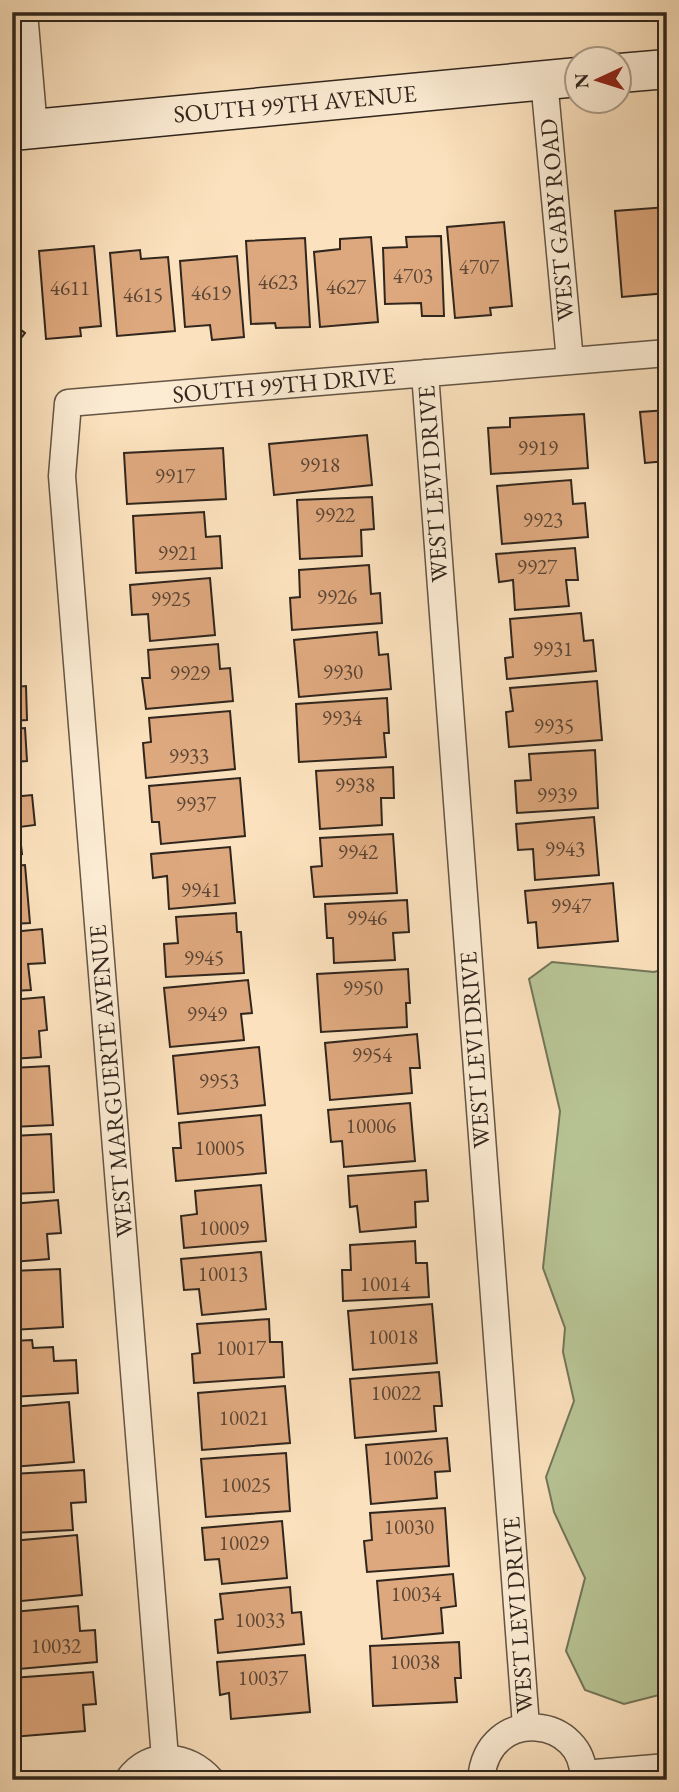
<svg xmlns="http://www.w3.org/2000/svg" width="679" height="1792" font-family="'EB Garamond',serif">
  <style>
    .green { fill: #b8c495; stroke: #747559; stroke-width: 2 }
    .building { fill: #dea87e; stroke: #31261d; stroke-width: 2 }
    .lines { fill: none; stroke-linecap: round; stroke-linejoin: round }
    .street-casing { stroke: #645545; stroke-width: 29 }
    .secondary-casing { stroke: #31261d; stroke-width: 41 }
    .street { stroke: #fcecd4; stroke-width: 26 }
    .secondary { stroke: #fcecd4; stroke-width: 38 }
    .labels { text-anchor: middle; stroke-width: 5; stroke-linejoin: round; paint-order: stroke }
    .number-label { font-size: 21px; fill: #5c4635 }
    .street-label { font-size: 24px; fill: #31261d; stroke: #fcecd4 }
  </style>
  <rect width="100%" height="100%" fill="#fbe1bd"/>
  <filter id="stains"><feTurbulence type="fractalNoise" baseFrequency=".00286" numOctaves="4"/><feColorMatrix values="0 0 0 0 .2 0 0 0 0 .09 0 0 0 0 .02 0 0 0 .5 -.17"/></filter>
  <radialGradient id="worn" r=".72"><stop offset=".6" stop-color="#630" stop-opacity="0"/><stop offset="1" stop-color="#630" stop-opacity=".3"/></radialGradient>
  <!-- green -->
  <path class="green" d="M 552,962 L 654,972 L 667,968 L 667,1693 L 624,1704 L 585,1690 L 566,1651 L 585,1578 L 554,1512 L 546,1477 L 574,1401 L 563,1352 L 565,1328 L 543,1268 L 560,1111 L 529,979 Z"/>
  <!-- building -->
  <path class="building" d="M 667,207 L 667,293 L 622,297 L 615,211 Z
    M 504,222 L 512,306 L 490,308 L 491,315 L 455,318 L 447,227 Z
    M 441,236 L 444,316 L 422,316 L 421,303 L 385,304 L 383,248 L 407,247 L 406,237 Z
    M 371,237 L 378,322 L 320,327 L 314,252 L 340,249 L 340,239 Z
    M 305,238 L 310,327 L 276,328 L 275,323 L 251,324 L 246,241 Z
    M 94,246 L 101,326 L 80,328 L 81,336 L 46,339 L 39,251 Z
    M 140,250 L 141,259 L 168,257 L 175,331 L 117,336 L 110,253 Z
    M 237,256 L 244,337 L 212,340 L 210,325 L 185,327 L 180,261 Z
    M 12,323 L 25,333 L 12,350 Z
    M 667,410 L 667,461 L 645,463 L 640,412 Z
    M 584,414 L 588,468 L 491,474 L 488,428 L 510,427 L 510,418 Z
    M 367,435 L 372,485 L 274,495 L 269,444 Z
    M 223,448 L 226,499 L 127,504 L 124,453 Z
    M 571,480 L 573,504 L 585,503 L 588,537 L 502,544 L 497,486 Z
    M 372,497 L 374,529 L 361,530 L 362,556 L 300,559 L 297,500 Z
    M 204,512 L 206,537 L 220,536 L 222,568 L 136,573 L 133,516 Z
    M 667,539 L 667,573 L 661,573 L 658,540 Z
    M 575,548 L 578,580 L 566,580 L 569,606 L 515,610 L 513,580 L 499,582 L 496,554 Z
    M 369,565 L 371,594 L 380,593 L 382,623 L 292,630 L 290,598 L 300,597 L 299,570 Z
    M 210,578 L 215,635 L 150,641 L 148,614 L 132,615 L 130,585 Z
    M 581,613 L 584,641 L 593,640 L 596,671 L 507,679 L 505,658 L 513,657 L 510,619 Z
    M 377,632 L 379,655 L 388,654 L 391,689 L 299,697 L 294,640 Z
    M 218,644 L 220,669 L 230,668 L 233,701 L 146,709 L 142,678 L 150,678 L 148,650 Z
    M 12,662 L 14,662 L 15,687 L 26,686 L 27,720 L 12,721 Z
    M 597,681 L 602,740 L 509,747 L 506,712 L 513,711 L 510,688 Z
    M 387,698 L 389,733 L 384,733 L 386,757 L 299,762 L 296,704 Z
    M 230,711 L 235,769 L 146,778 L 143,743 L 151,742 L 149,718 Z
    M 25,728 L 27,761 L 13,762 L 15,787 L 12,787 L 12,729 Z
    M 595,750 L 598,808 L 517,813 L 515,781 L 531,780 L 529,754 Z
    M 393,767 L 394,798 L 381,798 L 382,825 L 320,829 L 316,771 Z
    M 240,778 L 245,836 L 161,844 L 159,822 L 152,822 L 149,786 Z
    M 32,795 L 35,825 L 19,827 L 22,854 L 12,855 L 12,797 Z
    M 594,817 L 599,875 L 535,880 L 533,849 L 518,850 L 516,824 Z
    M 393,834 L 397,893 L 314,897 L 311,867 L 322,866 L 320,838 Z
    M 230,847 L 235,903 L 169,909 L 167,876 L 153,878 L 151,854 Z
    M 25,865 L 30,923 L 12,924 L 12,866 Z
    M 613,883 L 618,941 L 538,948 L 536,922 L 528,923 L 525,891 Z
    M 407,900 L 409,932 L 393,933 L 395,960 L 334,963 L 333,938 L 327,938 L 325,904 Z
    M 236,913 L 237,932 L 241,932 L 244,973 L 166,977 L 164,944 L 178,943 L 176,917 Z
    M 42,929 L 45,963 L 28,964 L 31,990 L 12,991 L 12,932 Z
    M 408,969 L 410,1003 L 406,1003 L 407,1027 L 321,1032 L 317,974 Z
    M 248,980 L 252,1013 L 241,1014 L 244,1040 L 170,1047 L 164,988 Z
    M 44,997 L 47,1030 L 39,1031 L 41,1057 L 12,1059 L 12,1000 Z
    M 417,1034 L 420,1068 L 410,1068 L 412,1093 L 330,1100 L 325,1043 Z
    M 259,1047 L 265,1105 L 178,1114 L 173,1056 Z
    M 49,1066 L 53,1125 L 12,1127 L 12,1068 Z
    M 410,1103 L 415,1161 L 344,1167 L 342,1141 L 331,1142 L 328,1110 Z
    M 261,1115 L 266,1173 L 176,1181 L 173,1148 L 181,1148 L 179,1123 Z
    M 51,1134 L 54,1192 L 12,1194 L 12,1136 Z
    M 426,1170 L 428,1201 L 415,1202 L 416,1227 L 360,1232 L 357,1206 L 350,1207 L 348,1176 Z
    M 261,1185 L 266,1241 L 184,1248 L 181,1216 L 197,1214 L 195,1191 Z
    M 58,1200 L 61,1233 L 47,1234 L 49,1259 L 12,1262 L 12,1204 Z
    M 415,1241 L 416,1263 L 427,1263 L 429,1297 L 343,1301 L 342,1270 L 351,1270 L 350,1245 Z
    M 261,1252 L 266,1309 L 202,1315 L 199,1289 L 184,1290 L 181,1259 Z
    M 60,1269 L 63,1327 L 12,1330 L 12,1271 Z
    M 432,1304 L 437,1363 L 353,1370 L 348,1311 Z
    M 269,1319 L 270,1342 L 282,1342 L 284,1377 L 194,1383 L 192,1354 L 200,1353 L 197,1324 Z
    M 32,1340 L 33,1348 L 53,1347 L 54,1361 L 76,1360 L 78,1393 L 12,1397 L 12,1341 Z
    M 439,1372 L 442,1406 L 434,1406 L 436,1431 L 355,1438 L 350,1379 Z
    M 285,1386 L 290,1443 L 202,1450 L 198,1393 Z
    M 69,1402 L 74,1462 L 12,1467 L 12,1407 Z
    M 447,1438 L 450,1471 L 435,1472 L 437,1498 L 371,1504 L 366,1445 Z
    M 286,1453 L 290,1511 L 206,1517 L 201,1459 Z
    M 84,1470 L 86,1502 L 71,1503 L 73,1530 L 12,1533 L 12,1474 Z
    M 445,1508 L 449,1566 L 367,1572 L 364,1541 L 372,1540 L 370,1513 Z
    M 282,1521 L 287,1578 L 222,1584 L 219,1559 L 205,1560 L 202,1528 Z
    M 77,1535 L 82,1595 L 12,1602 L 12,1541 Z
    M 453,1574 L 456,1606 L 441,1608 L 443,1633 L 382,1639 L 377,1581 Z
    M 290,1587 L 292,1613 L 301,1612 L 304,1644 L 218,1653 L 215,1620 L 223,1619 L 220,1594 Z
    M 78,1606 L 80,1631 L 95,1630 L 97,1662 L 19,1669 L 13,1612 Z
    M 459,1642 L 461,1678 L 455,1678 L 457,1702 L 373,1706 L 370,1646 Z
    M 305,1655 L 310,1712 L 231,1719 L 229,1693 L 220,1695 L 217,1662 Z
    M 93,1672 L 96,1704 L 83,1705 L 85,1731 L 12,1737 L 12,1678 Z"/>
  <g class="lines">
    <defs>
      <path id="street" d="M 24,12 L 34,129
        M 544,80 L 570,361
        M 425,373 L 526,1726
        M 165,1758 L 62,476 L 68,403 L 667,353
        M 583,1774 L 667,1767
        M 128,1780 C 150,1749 188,1754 211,1780
        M 481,1780 C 487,1703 588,1717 583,1780"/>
      <path id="secondary" d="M 620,73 L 667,69
        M 12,131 L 578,77"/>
    </defs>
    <!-- street casing -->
    <use href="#street" class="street-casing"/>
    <!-- secondary casing -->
    <use href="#secondary" class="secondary-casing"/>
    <!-- street -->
    <use href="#street" class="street"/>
    <!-- secondary -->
    <use href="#secondary" class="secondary"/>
  </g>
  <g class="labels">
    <!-- number labels -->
    <g class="number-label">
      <text x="479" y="274">4707</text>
      <text x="413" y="283">4703</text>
      <text x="278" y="289">4623</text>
      <text x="346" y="294">4627</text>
      <text x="70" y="295">4611</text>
      <text x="211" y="300">4619</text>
      <text x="143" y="302">4615</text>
      <text x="538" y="455">9919</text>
      <text x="320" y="472">9918</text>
      <text x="175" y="483">9917</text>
      <text x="335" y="522">9922</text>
      <text x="543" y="527">9923</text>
      <text x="178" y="560">9921</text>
      <text x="537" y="574">9927</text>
      <text x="337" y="604">9926</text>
      <text x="171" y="606">9925</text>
      <text x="553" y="656">9931</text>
      <text x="343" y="679">9930</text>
      <text x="190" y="680">9929</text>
      <text x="342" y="725">9934</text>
      <text x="554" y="733">9935</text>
      <text x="189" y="763">9933</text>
      <text x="355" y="792">9938</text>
      <text x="557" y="802">9939</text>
      <text x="196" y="811">9937</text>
      <text x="565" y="856">9943</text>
      <text x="358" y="859">9942</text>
      <text x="201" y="897">9941</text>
      <text x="571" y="913">9947</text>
      <text x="367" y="925">9946</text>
      <text x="204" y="965">9945</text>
      <text x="363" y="995">9950</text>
      <text x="207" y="1021">9949</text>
      <text x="372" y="1062">9954</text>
      <text x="219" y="1088">9953</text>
      <text x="371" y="1133">10006</text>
      <text x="220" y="1155">10005</text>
      <text x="224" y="1235">10009</text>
      <text x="223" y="1281">10013</text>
      <text x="385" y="1291">10014</text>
      <text x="393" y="1344">10018</text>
      <text x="241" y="1355">10017</text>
      <text x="396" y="1400">10022</text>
      <text x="244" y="1425">10021</text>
      <text x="408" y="1465">10026</text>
      <text x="246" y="1492">10025</text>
      <text x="409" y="1534">10030</text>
      <text x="244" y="1550">10029</text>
      <text x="416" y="1601">10034</text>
      <text x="260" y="1627">10033</text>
      <text x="56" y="1653">10032</text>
      <text x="415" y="1669">10038</text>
      <text x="263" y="1685">10037</text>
    </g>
    <!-- street labels -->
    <g class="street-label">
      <text transform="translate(295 104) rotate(-5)" y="8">SOUTH 99TH AVENUE</text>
      <text transform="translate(557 220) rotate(-95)" y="8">WEST GABY ROAD</text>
      <text transform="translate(284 385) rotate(-5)" y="8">SOUTH 99TH DRIVE</text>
      <text transform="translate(433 484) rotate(-94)" y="8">WEST LEVI DRIVE</text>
      <text transform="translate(475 1050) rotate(-94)" y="8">WEST LEVI DRIVE</text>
      <text transform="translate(111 1081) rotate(-95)" y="8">WEST MARGUERTE AVENUE</text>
      <text transform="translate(518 1615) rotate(-94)" y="8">WEST LEVI DRIVE</text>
    </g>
  </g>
  <!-- margin -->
  <rect width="679" height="1792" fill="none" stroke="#fbe1bd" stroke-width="42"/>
  <rect x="14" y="14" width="651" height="1764" fill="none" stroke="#31261d" stroke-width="3.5"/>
  <rect x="21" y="21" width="637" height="1750" fill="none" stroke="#31261d" stroke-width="2"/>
  <!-- north arrow -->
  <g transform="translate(598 80) rotate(266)"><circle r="33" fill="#fcecd4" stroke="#ab9d8b" stroke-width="2"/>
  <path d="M0-5L12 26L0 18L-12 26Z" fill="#8f2418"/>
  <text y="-10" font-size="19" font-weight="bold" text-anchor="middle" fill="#31261d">N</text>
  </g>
  <rect width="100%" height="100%" filter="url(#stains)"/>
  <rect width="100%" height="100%" fill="url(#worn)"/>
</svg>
